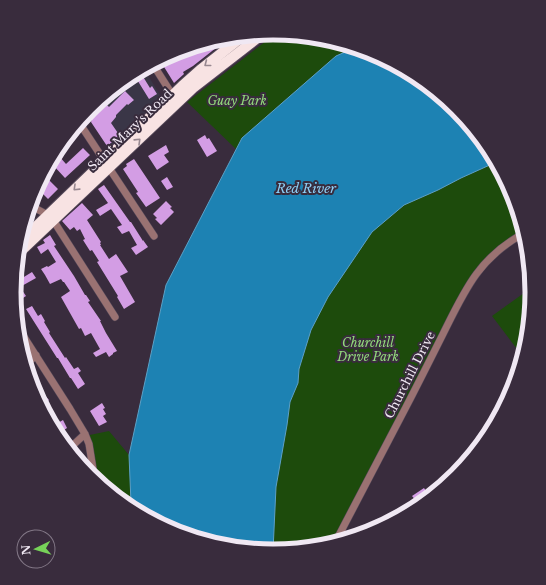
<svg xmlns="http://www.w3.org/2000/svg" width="546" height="585" font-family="'Libre Baskerville',serif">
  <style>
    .commercial { fill: #3a3647 }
    .green { fill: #1d4b0c }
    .water { fill: #1d82b3; stroke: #5ca1c6 }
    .building { fill: #d39de4 }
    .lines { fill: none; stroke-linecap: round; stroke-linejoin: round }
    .minor-casing { stroke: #564a5a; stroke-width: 8 }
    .highway-casing { stroke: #564a5a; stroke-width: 12 }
    .minor { stroke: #9a7272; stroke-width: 7 }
    .highway { stroke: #f8e3e3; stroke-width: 10 }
    .oneway { stroke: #988890 }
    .labels { text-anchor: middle; stroke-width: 4; stroke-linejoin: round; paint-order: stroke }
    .park-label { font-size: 12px; font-style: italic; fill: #92d97c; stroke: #392c3d }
    .street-label { font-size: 12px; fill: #f0e8f3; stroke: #392c3d }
    .water-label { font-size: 13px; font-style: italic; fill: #8ed0f7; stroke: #392c3d }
    .rim { fill: none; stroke: #f0e8f3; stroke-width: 5 }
  </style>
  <rect width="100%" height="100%" fill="#392c3d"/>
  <!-- commercial -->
  <path class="commercial" d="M 146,72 L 161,97 L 108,148 L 91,122 L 126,85 Z"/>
  <!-- green -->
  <path class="green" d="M 275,34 L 351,49 L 336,56 L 242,138 L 236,149 L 187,102 Z
    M 492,164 L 512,194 L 521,235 L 477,273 L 337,539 L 273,551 L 276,487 L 287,425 L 290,402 L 298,383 L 299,369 L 311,330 L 328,297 L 372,232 L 404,205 L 438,190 L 461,178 Z
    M 531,288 L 532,293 L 520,353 L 492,316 Z
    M 109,431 L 129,455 L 131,503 L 93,478 L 85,436 Z"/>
  <!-- water -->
  <path class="water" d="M 352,49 L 372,53 L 456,110 L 492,164 L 461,178 L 438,190 L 404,205 L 372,232 L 328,297 L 311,330 L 299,369 L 298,383 L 290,402 L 287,425 L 276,487 L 273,551 L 174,532 L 131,503 L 129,455 L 166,285 L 242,138 L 336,56 Z"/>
  <!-- building -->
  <path class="building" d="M 221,44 L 193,66 L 183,72 L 184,74 L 174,83 L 161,62 L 174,53 Z
    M 142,75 L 150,88 L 152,86 L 157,94 L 149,99 L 136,78 Z
    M 125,91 L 134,100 L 128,105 L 127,104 L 116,115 L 116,117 L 111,123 L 120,136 L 107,146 L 91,122 L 92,119 L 107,105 L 109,107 Z
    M 205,135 L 207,139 L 209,138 L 217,151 L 207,157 L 197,140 Z
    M 166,145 L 169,152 L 164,155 L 169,162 L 157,170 L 148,156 Z
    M 83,148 L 90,155 L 65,178 L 53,165 L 59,156 L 66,164 Z
    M 134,159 L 160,198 L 146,207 L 136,193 L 138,192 L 123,169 L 127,166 L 126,164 Z
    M 167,177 L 173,187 L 167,190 L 161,181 Z
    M 47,178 L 58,189 L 48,199 L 40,191 L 42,189 L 39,187 Z
    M 104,185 L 130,222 L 131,222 L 143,241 L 143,240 L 148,247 L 136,255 L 131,248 L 137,245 L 129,231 L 122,234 L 117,227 L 122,225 L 111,209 L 100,216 L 96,210 L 108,203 L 98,189 Z
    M 166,201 L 172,207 L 170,208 L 174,212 L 161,225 L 155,219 L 157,218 L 153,214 Z
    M 82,203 L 93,215 L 87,220 L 101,242 L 100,243 L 101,245 L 100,245 L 109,259 L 116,254 L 128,272 L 120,276 L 135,302 L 124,309 L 117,297 L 118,296 L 97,262 L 99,261 L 92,250 L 90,251 L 83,240 L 85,239 L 80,229 L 77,231 L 74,227 L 70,230 L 62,221 Z
    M 50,235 L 56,245 L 54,246 L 74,276 L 85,295 L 86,295 L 90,301 L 88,302 L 101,321 L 100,321 L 106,333 L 117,351 L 113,353 L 113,354 L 109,357 L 106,352 L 96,357 L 93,353 L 100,349 L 91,333 L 85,336 L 81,328 L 79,329 L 61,297 L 70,291 L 64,282 L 63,282 L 61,279 L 50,284 L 45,275 L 41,269 L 47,266 L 48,267 L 56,262 L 48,249 L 41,254 L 37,247 L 45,243 L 43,240 Z
    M 32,272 L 36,278 L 20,287 L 26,296 L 20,300 L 14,291 L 17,277 L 19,280 Z
    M 32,306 L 38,316 L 41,314 L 45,321 L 44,322 L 50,332 L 49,333 L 65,358 L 66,357 L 74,369 L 78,367 L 81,371 L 78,373 L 85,384 L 78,389 L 71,378 L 70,378 L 58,358 L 57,358 L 26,309 Z
    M 30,374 L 41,385 L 38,388 L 49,400 L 43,406 L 34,391 Z
    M 102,403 L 105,408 L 103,409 L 106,414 L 103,416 L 107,422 L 99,426 L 90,411 Z
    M 63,420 L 67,428 L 61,432 L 56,424 Z
    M 424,488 L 428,494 L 417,502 L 412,496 Z"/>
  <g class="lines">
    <defs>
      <path id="minor" d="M 154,66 L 175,99
        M 80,124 L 154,236
        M 31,206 L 48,215
        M 53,220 L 115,317
        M 22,334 L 70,409 L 85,434 L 89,444 L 93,469 L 93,478
        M 28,363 L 36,355
        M 71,447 L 85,434
        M 337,539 C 360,495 383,451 406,407 C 419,382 431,358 443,334 C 464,292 478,259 521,235"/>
      <path id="highway" d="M 25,237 L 182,86 L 200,70 L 238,40
        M 23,249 L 193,88 L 260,36"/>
    </defs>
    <!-- minor casing -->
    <use href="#minor" class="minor-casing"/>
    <!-- highway casing -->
    <use href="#highway" class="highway-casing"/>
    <!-- minor -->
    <use href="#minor" class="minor"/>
    <!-- highway -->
    <use href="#highway" class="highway"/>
  </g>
  <!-- one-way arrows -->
  <defs><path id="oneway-chevron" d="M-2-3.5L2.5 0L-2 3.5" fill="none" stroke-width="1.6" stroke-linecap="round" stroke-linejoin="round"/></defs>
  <g class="oneway">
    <use href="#oneway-chevron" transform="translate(207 64) rotate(142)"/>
    <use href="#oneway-chevron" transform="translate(138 141) rotate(-44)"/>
    <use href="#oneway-chevron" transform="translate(76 188) rotate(136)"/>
  </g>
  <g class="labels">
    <!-- park labels -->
    <g class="park-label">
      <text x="237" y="105">Guay Park</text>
      <text x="368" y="347">Churchill<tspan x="368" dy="14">Drive Park</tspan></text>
    </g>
    <!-- street labels -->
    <g class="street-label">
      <text transform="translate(130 130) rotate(-44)" y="4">Saint Mary's Road</text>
      <text transform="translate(410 375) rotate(-63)" y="4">Churchill Drive</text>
    </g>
    <!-- water labels -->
    <g class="water-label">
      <text x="306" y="193">Red River</text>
    </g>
  </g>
  <!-- crop -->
  <path d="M0 0H546V585H0ZM21 292a252 252 0 1 1 504 0a252 252 0 1 1-504 0Z" fill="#392c3d" fill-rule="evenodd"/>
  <path class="rim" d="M21 292a252 252 0 1 1 504 0a252 252 0 1 1-504 0Z"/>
  <!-- north arrow -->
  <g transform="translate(36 549) rotate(265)"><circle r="19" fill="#392c3d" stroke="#827786"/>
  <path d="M0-3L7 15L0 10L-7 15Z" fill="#77d259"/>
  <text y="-6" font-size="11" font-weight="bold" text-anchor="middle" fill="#f0e8f3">N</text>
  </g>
</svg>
